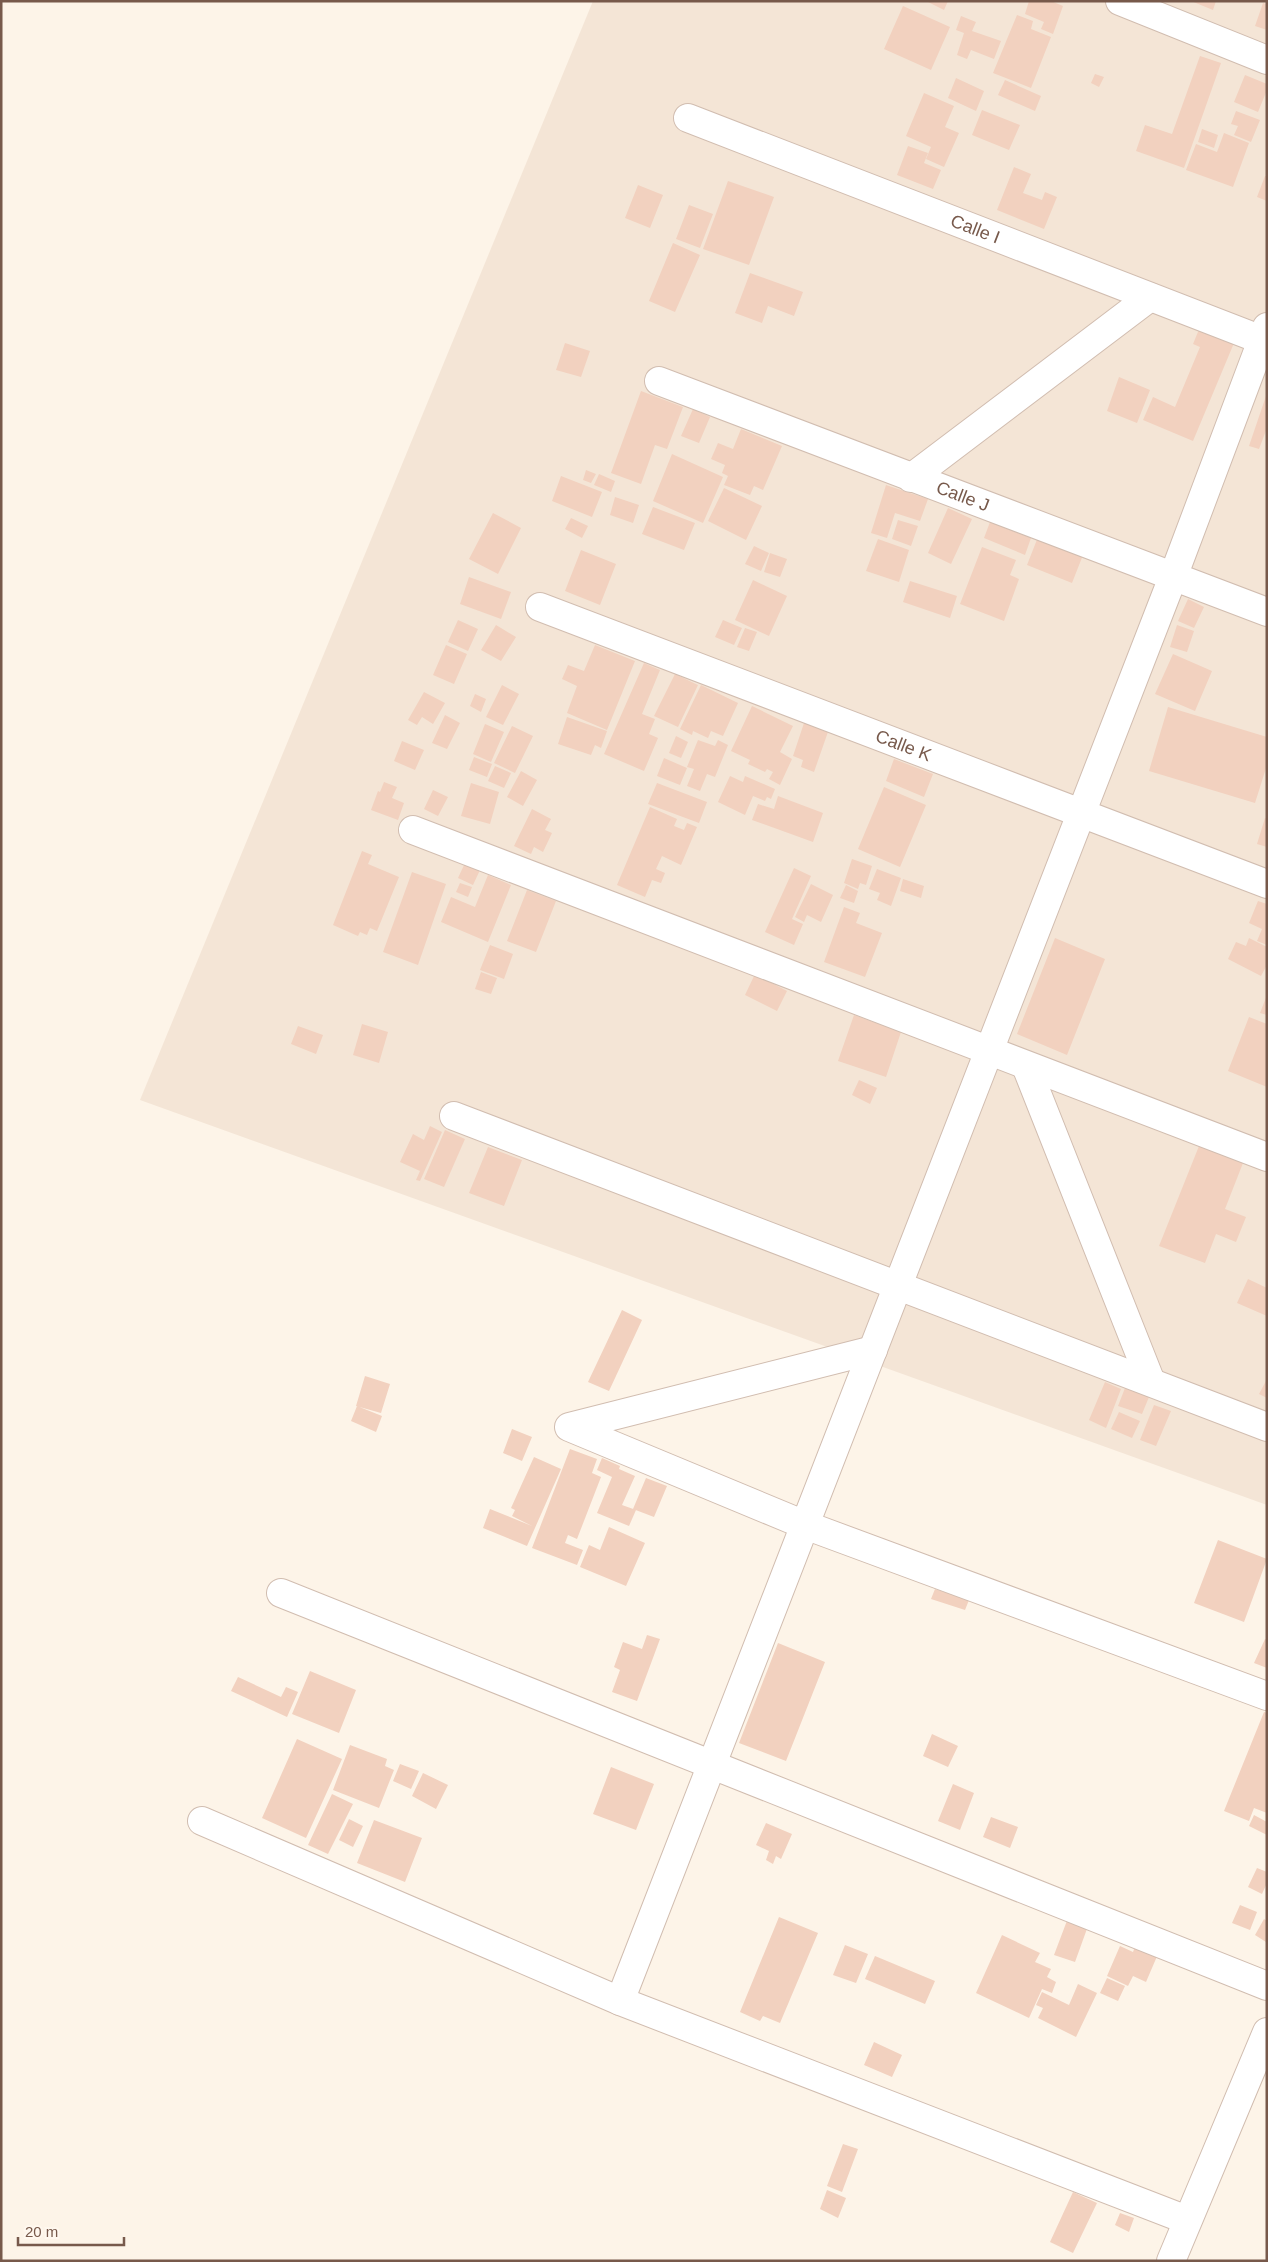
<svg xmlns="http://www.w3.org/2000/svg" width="1268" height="2262" font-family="Arial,sans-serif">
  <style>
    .residential { fill: #f4e5d6 }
    .building { fill: #f2d1bf }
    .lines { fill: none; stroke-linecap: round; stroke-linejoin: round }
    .minor-casing { stroke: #d1bdb0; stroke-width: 30 }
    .minor { stroke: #fff; stroke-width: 28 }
    .labels { text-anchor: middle; stroke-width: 4; stroke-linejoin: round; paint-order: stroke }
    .street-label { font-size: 18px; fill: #77594b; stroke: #fff8ef }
  </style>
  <rect width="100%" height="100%" fill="#fdf4e8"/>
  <!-- residential -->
  <path class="residential" d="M 593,1 L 1267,1 L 1267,1505 L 140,1100 Z"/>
  <!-- building -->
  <path class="building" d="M 926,1 L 948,1 L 944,10 Z
    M 1029,1 L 1051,1 L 1063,6 L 1053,34 L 1041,29 L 1044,22 L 1025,14 Z
    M 1191,1 L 1216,1 L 1213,10 Z
    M 1263,3 L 1267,4 L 1267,30 L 1255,26 Z
    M 903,6 L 950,27 L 931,70 L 884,49 Z
    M 1017,15 L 1033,21 L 1031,29 L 1051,37 L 1031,88 L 993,73 Z
    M 961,16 L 976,22 L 972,31 L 1001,41 L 994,59 L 971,50 L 967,59 L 957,55 L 964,33 L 956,30 Z
    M 1200,56 L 1221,63 L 1184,168 L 1136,151 L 1145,125 L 1172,134 Z
    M 1095,74 L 1104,77 L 1099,87 L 1091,83 Z
    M 1245,75 L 1267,84 L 1267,90 L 1258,112 L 1234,102 Z
    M 956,78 L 984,91 L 976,111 L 948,98 Z
    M 1005,80 L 1041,96 L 1035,111 L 998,95 Z
    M 924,93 L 954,106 L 945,127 L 959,133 L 944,167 L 926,159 L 931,147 L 906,136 Z
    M 982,110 L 1020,125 L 1009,150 L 972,135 Z
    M 1236,111 L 1260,120 L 1251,142 L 1234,135 L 1238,126 L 1231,124 Z
    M 1202,129 L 1218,135 L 1214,148 L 1198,142 Z
    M 1224,133 L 1249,143 L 1233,187 L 1186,170 L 1196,144 L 1217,152 Z
    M 908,146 L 928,153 L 924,163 L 941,170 L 933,189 L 897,175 Z
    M 1014,167 L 1031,174 L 1023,193 L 1042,200 L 1045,192 L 1057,197 L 1044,229 L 997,210 Z
    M 1265,176 L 1267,176 L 1267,201 L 1257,197 Z
    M 728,181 L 774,197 L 749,265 L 703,249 Z
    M 638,185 L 663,195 L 650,228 L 625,218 Z
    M 689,205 L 713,214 L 700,248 L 676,239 Z
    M 673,243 L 700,255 L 675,312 L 649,301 Z
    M 750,273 L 803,292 L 794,316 L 768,306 L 762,323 L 735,313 Z
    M 1200,327 L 1234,343 L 1193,441 L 1143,420 L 1153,397 L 1175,407 L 1200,347 L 1193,344 Z
    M 565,343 L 590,351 L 581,377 L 556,370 Z
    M 1119,377 L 1150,390 L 1137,423 L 1107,411 Z
    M 641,391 L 683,407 L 667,449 L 655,445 L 641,484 L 611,473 Z
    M 1266,396 L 1267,428 L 1259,449 L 1249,446 Z
    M 693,409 L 710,417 L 699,443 L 681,436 Z
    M 741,429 L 782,446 L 763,490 L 754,486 L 750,495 L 724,485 L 728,476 L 722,473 L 725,465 L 711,459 L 718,443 L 733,449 Z
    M 672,454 L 723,477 L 703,523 L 653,501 Z
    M 586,470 L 596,474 L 591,483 L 583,480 Z
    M 599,474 L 615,481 L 611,492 L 594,485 Z
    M 561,476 L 602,492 L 592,517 L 552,501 Z
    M 886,485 L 928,499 L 920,521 L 895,513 L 887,538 L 871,533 Z
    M 724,488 L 762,506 L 746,540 L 708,521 Z
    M 615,497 L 639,505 L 633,523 L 610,515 Z
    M 653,507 L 695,523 L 684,550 L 642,534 Z
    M 948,508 L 972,519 L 951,564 L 928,553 Z
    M 493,513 L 521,528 L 498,574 L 469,559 Z
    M 571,518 L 588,526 L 582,538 L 565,529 Z
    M 898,520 L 918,526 L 911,546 L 892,539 Z
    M 990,522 L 1031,538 L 1025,555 L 984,538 Z
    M 1038,537 L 1083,555 L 1072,583 L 1027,565 Z
    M 878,539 L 909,550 L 899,582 L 866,571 Z
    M 754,546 L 769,553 L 761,571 L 745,564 Z
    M 982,547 L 1016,560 L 1010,575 L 1019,579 L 1004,621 L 960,604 Z
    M 581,550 L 616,564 L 600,605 L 565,591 Z
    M 770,553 L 787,559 L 780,577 L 764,572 Z
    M 469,577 L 511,592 L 501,619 L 460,604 Z
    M 753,580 L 787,596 L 769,636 L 735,620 Z
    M 910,581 L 957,596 L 950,618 L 903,602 Z
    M 1188,599 L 1204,607 L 1194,628 L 1178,621 Z
    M 458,620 L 478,629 L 468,651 L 448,642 Z
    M 723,620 L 742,628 L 734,645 L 715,637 Z
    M 496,625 L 516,637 L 501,661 L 481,650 Z
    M 1177,625 L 1194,631 L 1187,652 L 1170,647 Z
    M 745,628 L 757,632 L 749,651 L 737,647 Z
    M 446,645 L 467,654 L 454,684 L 433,675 Z
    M 595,645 L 635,661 L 607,730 L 567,713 L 577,686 L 562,679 L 568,665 L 584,671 Z
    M 1173,654 L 1212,671 L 1195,711 L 1155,694 Z
    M 644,663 L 660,670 L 642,714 L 655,719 L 649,734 L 658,738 L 644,771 L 604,754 Z
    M 675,674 L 698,685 L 678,727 L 654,716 Z
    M 502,685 L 519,694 L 503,725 L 486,717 Z
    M 701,685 L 738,703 L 723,736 L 711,731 L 708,738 L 693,731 L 692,735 L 680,729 Z
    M 424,692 L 445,703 L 433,724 L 422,717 L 417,725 L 408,720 Z
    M 475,694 L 486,699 L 481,712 L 470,706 Z
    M 752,706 L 793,726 L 780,752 L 792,759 L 780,785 L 769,779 L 773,772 L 767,769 L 765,772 L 748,764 L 750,760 L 731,751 Z
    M 1168,707 L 1267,737 L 1267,765 L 1255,803 L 1149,771 Z
    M 445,715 L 460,723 L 447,749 L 432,743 Z
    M 567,717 L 607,731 L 601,748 L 595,745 L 591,755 L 558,744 Z
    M 805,720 L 829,729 L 814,772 L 801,767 L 803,760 L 793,756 Z
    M 485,724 L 504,732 L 491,762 L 473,754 Z
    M 512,726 L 533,736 L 515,773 L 494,763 Z
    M 676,736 L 688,742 L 681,758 L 669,753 Z
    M 698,740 L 715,746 L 718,740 L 728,745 L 715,777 L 707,774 L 700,791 L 687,786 L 694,769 L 687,767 Z
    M 402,741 L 424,750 L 415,770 L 394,761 Z
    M 474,757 L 492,764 L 487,777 L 469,770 Z
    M 664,758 L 687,768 L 680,785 L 657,776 Z
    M 894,759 L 933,774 L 924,797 L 886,781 Z
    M 495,766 L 511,773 L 504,788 L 488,781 Z
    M 521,771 L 537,780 L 523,806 L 507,797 Z
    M 730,776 L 743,782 L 745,776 L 775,789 L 771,799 L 767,797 L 765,801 L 753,796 L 745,815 L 718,802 Z
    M 384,782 L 397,787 L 392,798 L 404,803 L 398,820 L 371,810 L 378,791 L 380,792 Z
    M 471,783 L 499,792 L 490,824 L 461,816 Z
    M 657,783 L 707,802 L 699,823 L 648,804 Z
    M 884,787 L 926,805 L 900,867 L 858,849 Z
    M 433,790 L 448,797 L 438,816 L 424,809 Z
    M 778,796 L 823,813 L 813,842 L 752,820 L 758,804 L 774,809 Z
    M 650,807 L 677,819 L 674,826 L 684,830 L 687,823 L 697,827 L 681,865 L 662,856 L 656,869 L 665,873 L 661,883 L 652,880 L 645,897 L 617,885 Z
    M 532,809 L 551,819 L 545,830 L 552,833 L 543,852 L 534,847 L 531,854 L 514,846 Z
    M 1265,818 L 1267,819 L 1267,847 L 1257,844 Z
    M 362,851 L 372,855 L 368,864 L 399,877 L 377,931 L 370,928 L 367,935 L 360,932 L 358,936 L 333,925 Z
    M 852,859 L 872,866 L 866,885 L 860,883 L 858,889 L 844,883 Z
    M 465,863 L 480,870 L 473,885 L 458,878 Z
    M 794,868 L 811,876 L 792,919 L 803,924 L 794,945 L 765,932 Z
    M 877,869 L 901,878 L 891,906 L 877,900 L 880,893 L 869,889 Z
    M 412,872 L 446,884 L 418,965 L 383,952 Z
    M 488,875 L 511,885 L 488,942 L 441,922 L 451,897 L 475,907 Z
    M 903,879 L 924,886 L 921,898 L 900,891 Z
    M 460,883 L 472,887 L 468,897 L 456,892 Z
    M 811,884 L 833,895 L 821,922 L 807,915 L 804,922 L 795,917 Z
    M 846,885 L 858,891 L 854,903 L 840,898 Z
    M 527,890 L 556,901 L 536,952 L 507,941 Z
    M 1258,901 L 1267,904 L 1267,945 L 1257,941 L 1262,929 L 1249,923 Z
    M 844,907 L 860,913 L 856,923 L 882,933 L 865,977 L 824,962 Z
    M 1055,938 L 1105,959 L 1067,1055 L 1017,1034 Z
    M 1249,938 L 1267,947 L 1267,965 L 1261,976 L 1228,959 L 1236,942 L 1246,946 Z
    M 490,945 L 513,954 L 504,979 L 480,970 Z
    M 481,972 L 497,978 L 491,994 L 475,989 Z
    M 755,974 L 787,991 L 777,1011 L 745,995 Z
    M 1267,995 L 1267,1015 L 1260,1013 Z
    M 854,1015 L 901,1032 L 886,1077 L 838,1061 Z
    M 1249,1017 L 1267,1024 L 1267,1087 L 1228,1071 Z
    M 362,1024 L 388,1032 L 379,1063 L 353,1055 Z
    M 298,1026 L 323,1035 L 316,1054 L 291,1044 Z
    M 859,1080 L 877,1088 L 870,1104 L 852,1095 Z
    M 430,1126 L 442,1132 L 420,1181 L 416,1180 L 420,1171 L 400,1162 L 413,1134 L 424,1140 Z
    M 445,1130 L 465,1139 L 444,1187 L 424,1179 Z
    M 1199,1146 L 1243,1163 L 1225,1209 L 1246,1217 L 1236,1242 L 1216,1234 L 1205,1263 L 1159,1246 Z
    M 488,1147 L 522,1160 L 504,1206 L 469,1193 Z
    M 1248,1279 L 1267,1288 L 1267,1316 L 1237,1303 Z
    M 622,1310 L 642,1320 L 609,1391 L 588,1382 Z
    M 365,1376 L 390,1384 L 381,1413 L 356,1406 Z
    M 1267,1379 L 1267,1398 L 1259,1394 Z
    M 1105,1382 L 1121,1389 L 1106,1428 L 1089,1420 Z
    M 1125,1388 L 1149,1397 L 1142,1414 L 1118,1406 Z
    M 1154,1405 L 1171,1411 L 1156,1446 L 1140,1440 Z
    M 357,1406 L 382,1416 L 376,1432 L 351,1421 Z
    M 1119,1412 L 1140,1421 L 1132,1438 L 1111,1429 Z
    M 512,1429 L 532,1437 L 522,1461 L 503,1453 Z
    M 570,1449 L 597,1459 L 592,1473 L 601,1477 L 577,1539 L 568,1535 L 565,1543 L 583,1550 L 577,1565 L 532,1548 Z
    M 534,1457 L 561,1469 L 527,1546 L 483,1528 L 490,1509 L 532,1526 L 512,1516 L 515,1510 L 511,1508 Z
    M 602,1458 L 620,1466 L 619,1469 L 635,1476 L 622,1505 L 636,1510 L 629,1526 L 597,1513 L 612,1477 L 597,1470 Z
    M 646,1478 L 667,1486 L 654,1517 L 633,1509 Z
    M 609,1527 L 645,1543 L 626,1586 L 580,1567 L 589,1545 L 600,1550 Z
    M 1218,1540 L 1267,1559 L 1244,1622 L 1194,1603 Z
    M 935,1589 L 969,1600 L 965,1610 L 931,1599 Z
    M 647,1635 L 660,1639 L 637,1701 L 612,1692 L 620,1670 L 614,1667 L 623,1642 L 642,1649 Z
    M 1265,1639 L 1267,1640 L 1267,1668 L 1254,1663 Z
    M 778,1643 L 825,1662 L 786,1761 L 739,1743 Z
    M 310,1671 L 356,1690 L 339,1733 L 292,1714 Z
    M 238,1677 L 281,1697 L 286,1687 L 298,1692 L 287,1717 L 231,1691 Z
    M 1264,1712 L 1267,1713 L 1267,1813 L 1254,1808 L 1249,1821 L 1224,1811 Z
    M 932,1734 L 958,1746 L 948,1767 L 923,1756 Z
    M 297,1739 L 342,1759 L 306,1838 L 262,1818 Z
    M 350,1745 L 387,1759 L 385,1766 L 394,1770 L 379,1808 L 333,1790 Z
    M 400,1764 L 419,1771 L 411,1789 L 393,1781 Z
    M 611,1767 L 654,1784 L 636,1830 L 593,1814 Z
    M 423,1773 L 448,1785 L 436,1809 L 412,1796 Z
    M 953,1784 L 974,1793 L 960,1830 L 938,1821 Z
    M 332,1794 L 353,1804 L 328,1854 L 308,1845 Z
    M 1254,1815 L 1267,1822 L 1267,1835 L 1249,1826 Z
    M 991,1817 L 1018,1827 L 1010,1848 L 983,1837 Z
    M 349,1819 L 363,1826 L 353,1847 L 339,1840 Z
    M 374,1820 L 422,1838 L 405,1882 L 357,1863 Z
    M 766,1823 L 792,1834 L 781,1859 L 776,1856 L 773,1864 L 766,1860 L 769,1851 L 756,1845 Z
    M 1257,1868 L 1267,1872 L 1267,1883 L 1262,1894 L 1248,1887 Z
    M 1240,1905 L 1257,1912 L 1250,1930 L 1232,1923 Z
    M 779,1917 L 818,1933 L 780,2023 L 763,2016 L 760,2021 L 740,2012 Z
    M 1068,1918 L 1088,1926 L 1075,1962 L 1054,1955 Z
    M 1264,1919 L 1267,1921 L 1266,1942 L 1255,1935 Z
    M 1002,1935 L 1040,1953 L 1035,1962 L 1051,1969 L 1047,1977 L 1056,1982 L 1052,1993 L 1042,1989 L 1029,2018 L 976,1993 Z
    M 1136,1944 L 1158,1954 L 1146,1982 L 1133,1976 L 1128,1986 L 1107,1976 L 1120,1946 L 1133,1952 Z
    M 845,1945 L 868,1954 L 856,1983 L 833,1975 Z
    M 875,1956 L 935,1981 L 925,2004 L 865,1979 Z
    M 1107,1978 L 1125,1986 L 1118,2001 L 1100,1993 Z
    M 1078,1984 L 1097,1993 L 1076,2037 L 1038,2018 L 1043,2008 L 1036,2005 L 1042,1992 L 1069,2005 Z
    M 874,2042 L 902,2055 L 892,2077 L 864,2065 Z
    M 843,2144 L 858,2149 L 842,2192 L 827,2186 Z
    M 827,2190 L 846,2198 L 838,2218 L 820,2209 Z
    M 1073,2192 L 1097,2203 L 1073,2253 L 1050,2242 Z
    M 1120,2213 L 1134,2218 L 1129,2232 L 1115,2225 Z"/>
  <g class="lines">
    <defs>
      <g id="minor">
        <path d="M 1120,1 L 1267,60"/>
        <path id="s1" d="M 688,118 L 1262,340"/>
        <path id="s2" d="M 659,381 L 1267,612"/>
        <path d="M 911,478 L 1150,297"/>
        <path id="s3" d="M 540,607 L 1267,884"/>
        <path d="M 413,830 L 1267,1157"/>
        <path d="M 1026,1066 L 1151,1382"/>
        <path d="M 454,1116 L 1267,1427"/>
        <path d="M 873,1350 L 569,1427 L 805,1525 L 1267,1696"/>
        <path d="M 281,1593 L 1267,1986"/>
        <path d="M 202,1821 L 620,2001 L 1187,2220"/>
        <path d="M 620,2001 L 1173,577 L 1267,327"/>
        <path d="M 1171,2261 L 1267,2032"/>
      </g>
    </defs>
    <!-- minor casing -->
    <use href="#minor" class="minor-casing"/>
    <!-- minor -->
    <use href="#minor" class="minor"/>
  </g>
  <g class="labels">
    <!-- street labels -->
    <g class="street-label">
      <text dy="6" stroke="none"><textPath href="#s1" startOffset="308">Calle I</textPath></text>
      <text dy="6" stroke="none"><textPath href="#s2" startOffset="325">Calle J</textPath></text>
      <text dy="6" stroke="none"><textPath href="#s3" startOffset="389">Calle K</textPath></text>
    </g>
  </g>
  <!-- border -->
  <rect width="1268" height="2262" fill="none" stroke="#77594b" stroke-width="5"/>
  <!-- scale -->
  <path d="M18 2237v8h106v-8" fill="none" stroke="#77594b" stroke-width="2.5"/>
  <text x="25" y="2237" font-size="15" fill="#77594b" stroke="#fff8ef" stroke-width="4" paint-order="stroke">20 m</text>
</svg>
